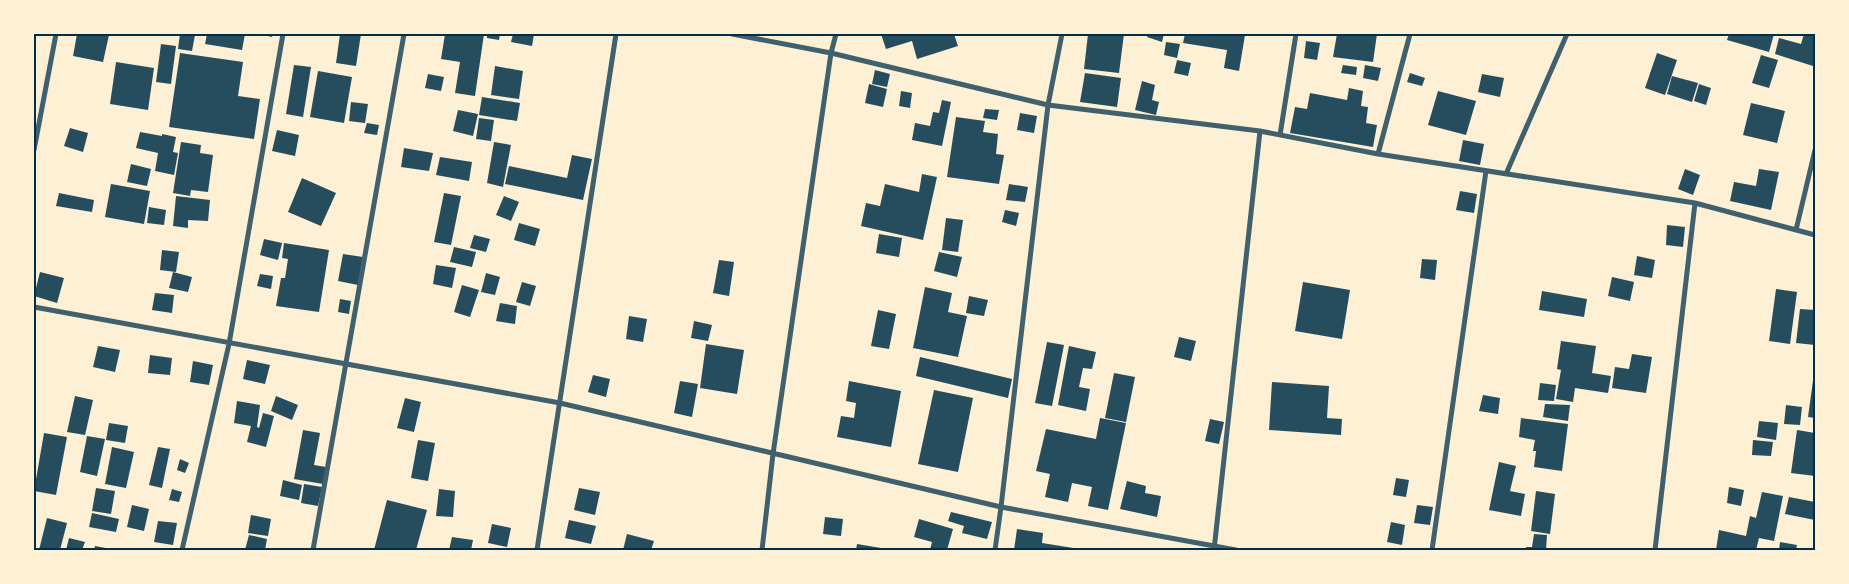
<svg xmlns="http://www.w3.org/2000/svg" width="1849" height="584" font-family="'Nunito Sans',sans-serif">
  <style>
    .building { fill: #264d5e }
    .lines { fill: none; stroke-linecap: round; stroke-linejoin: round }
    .minor { stroke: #3f606c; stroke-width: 5 }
    .neatline { fill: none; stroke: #003049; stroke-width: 2 }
  </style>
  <rect width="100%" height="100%" fill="#fdf0d5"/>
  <!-- building -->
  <path class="building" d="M 77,34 L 109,35 L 103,62 L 73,56 Z
    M 180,34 L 195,35 L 192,51 L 178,49 Z
    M 207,34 L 245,34 L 242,50 L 205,44 Z
    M 259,34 L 273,34 L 272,37 Z
    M 340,34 L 361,34 L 356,66 L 336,63 Z
    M 445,34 L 484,34 L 475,96 L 455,93 L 460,62 L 441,59 Z
    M 487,34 L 500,34 L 499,40 L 487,38 Z
    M 513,34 L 534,34 L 532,46 L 511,42 Z
    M 881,34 L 954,34 L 958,46 L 917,59 L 912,41 L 886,49 Z
    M 1088,34 L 1124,34 L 1119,73 L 1084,69 Z
    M 1148,34 L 1164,34 L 1162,42 L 1147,37 Z
    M 1185,34 L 1245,35 L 1239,71 L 1224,68 L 1227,50 L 1183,43 Z
    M 1337,34 L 1377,34 L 1373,62 L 1333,57 Z
    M 1729,34 L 1774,34 L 1769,52 L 1727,40 Z
    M 1804,34 L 1815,34 L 1815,56 L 1813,66 L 1775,54 L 1779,38 L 1801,44 Z
    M 1306,41 L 1320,43 L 1317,60 L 1304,58 Z
    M 1166,42 L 1180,44 L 1177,58 L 1164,55 Z
    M 161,44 L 176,46 L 171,84 L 156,82 Z
    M 180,53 L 243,62 L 238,96 L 260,99 L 254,139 L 169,127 Z
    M 1657,53 L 1677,60 L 1665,95 L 1645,88 Z
    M 1761,55 L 1778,60 L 1769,88 L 1752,83 Z
    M 1177,60 L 1191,63 L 1188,76 L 1174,73 Z
    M 116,62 L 154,68 L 148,110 L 110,104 Z
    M 294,65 L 311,67 L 303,117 L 286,114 Z
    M 1343,65 L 1357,67 L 1356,75 L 1341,73 Z
    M 1365,65 L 1381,68 L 1378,81 L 1363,78 Z
    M 495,66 L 523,71 L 519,99 L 491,95 Z
    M 875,70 L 890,74 L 887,87 L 872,84 Z
    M 318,71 L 352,77 L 344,123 L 310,117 Z
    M 1085,73 L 1121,78 L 1117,107 L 1080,102 Z
    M 1410,73 L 1425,78 L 1422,86 L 1407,82 Z
    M 428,74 L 444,77 L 441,91 L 425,88 Z
    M 1482,74 L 1504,78 L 1500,97 L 1478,92 Z
    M 1672,76 L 1698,83 L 1692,102 L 1667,94 Z
    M 1142,81 L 1155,85 L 1152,100 L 1159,102 L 1156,115 L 1135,110 Z
    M 869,84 L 887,89 L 883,107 L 865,103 Z
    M 1699,84 L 1711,88 L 1706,105 L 1694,101 Z
    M 1349,88 L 1363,91 L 1361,106 L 1368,107 L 1366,123 L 1377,125 L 1373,147 L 1290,133 L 1295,107 L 1307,109 L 1310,93 L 1347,100 Z
    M 901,91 L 912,93 L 910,108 L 899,106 Z
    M 1438,91 L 1476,101 L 1466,135 L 1428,125 Z
    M 482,97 L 520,103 L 517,121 L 479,115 Z
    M 942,100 L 951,102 L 942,146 L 912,140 L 915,123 L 930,126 L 933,112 L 939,113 Z
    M 351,102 L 368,104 L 365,123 L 349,121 Z
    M 1751,103 L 1785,111 L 1777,143 L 1743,135 Z
    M 985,109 L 999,110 L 997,120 L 983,118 Z
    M 458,110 L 478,114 L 473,136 L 453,131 Z
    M 1020,113 L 1037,116 L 1034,133 L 1017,130 Z
    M 956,117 L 985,121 L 983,132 L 998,134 L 996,154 L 1004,155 L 999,184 L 947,177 Z
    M 479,118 L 494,120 L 491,141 L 476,139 Z
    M 367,123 L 379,125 L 377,135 L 364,133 Z
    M 70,128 L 88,133 L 83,152 L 64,146 Z
    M 277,130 L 299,135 L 295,156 L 272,151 Z
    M 140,132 L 162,136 L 162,134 L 176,137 L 173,152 L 178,153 L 174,175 L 155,171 L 158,153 L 136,148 Z
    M 1463,140 L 1484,144 L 1480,165 L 1459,161 Z
    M 181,142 L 201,145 L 200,153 L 213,155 L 208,192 L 191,190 L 190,196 L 173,193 Z
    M 494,142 L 511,145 L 503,187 L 487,183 Z
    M 404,148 L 433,153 L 429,171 L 401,167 Z
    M 572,155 L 592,159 L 583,200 L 505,184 L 509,166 L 567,178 Z
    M 440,157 L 472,162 L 469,181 L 436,175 Z
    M 131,164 L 151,169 L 147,186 L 127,182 Z
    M 1685,169 L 1700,175 L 1693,195 L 1678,189 Z
    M 1759,169 L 1779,172 L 1771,210 L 1730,201 L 1734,182 L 1756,186 Z
    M 922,174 L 937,177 L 923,240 L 861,226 L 866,203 L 880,206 L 885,184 L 919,192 Z
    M 302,178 L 336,193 L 321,226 L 288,212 Z
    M 111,184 L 150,191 L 144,224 L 105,217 Z
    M 1009,184 L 1028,187 L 1025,202 L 1006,200 Z
    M 1460,191 L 1477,194 L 1474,213 L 1456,210 Z
    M 59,193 L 94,200 L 92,212 L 56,206 Z
    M 444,193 L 461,196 L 451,245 L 434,242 Z
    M 176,196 L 210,200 L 208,221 L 188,220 L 188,228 L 173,226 Z
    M 504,196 L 519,202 L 511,221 L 496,215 Z
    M 149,207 L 166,210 L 164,225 L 147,223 Z
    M 1005,210 L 1019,213 L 1016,226 L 1002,222 Z
    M 946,218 L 963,220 L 958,252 L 942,250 Z
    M 519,223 L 540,229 L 535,246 L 514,240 Z
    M 1667,225 L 1685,227 L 1683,247 L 1666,245 Z
    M 879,234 L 902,238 L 899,257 L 876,253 Z
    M 474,235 L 490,239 L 486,252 L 470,248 Z
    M 264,239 L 282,243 L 278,260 L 260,255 Z
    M 284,243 L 329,250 L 319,312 L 276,306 L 281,278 L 285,278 L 288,259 L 282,258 Z
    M 454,247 L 476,252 L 472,267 L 450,262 Z
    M 162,250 L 179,252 L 176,272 L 160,270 Z
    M 939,252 L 962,257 L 957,277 L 934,271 Z
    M 343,254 L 363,257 L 358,285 L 338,281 Z
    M 1637,256 L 1655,260 L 1652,278 L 1634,275 Z
    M 1422,259 L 1437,260 L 1435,280 L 1420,278 Z
    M 719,260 L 734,262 L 729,296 L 713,293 Z
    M 436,265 L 456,268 L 452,288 L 433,284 Z
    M 40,272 L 64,278 L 57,303 L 34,296 Z
    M 173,272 L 192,277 L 188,292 L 169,288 Z
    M 486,273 L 500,277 L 495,295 L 481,292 Z
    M 260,274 L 273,276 L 271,289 L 257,286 Z
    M 1612,277 L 1634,282 L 1630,301 L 1608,296 Z
    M 522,282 L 536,286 L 530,306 L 516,302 Z
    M 1303,282 L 1350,290 L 1342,339 L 1295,331 Z
    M 462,285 L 479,290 L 470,317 L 454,312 Z
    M 925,287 L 952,293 L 948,312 L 967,316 L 958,357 L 913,348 Z
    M 1776,289 L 1797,292 L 1790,344 L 1769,341 Z
    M 1542,291 L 1587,299 L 1584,317 L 1539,310 Z
    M 155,293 L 174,295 L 172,313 L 152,310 Z
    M 969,296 L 988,300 L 984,316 L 966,313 Z
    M 340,299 L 351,301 L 349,314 L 338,312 Z
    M 500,303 L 517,306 L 515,324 L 496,321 Z
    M 1800,309 L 1815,310 L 1815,345 L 1796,343 Z
    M 878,310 L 896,314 L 889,349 L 871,346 Z
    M 629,316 L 647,319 L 643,342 L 626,339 Z
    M 694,321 L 712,325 L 708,341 L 691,338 Z
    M 1179,337 L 1196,341 L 1191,361 L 1174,357 Z
    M 1561,341 L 1596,346 L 1592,373 L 1611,376 L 1608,393 L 1575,388 L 1573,402 L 1556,399 L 1561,370 L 1557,369 Z
    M 1047,342 L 1064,345 L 1052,406 L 1035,403 Z
    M 706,344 L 744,350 L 737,394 L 700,388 Z
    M 98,346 L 120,350 L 115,372 L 93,367 Z
    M 1069,346 L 1096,352 L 1092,369 L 1083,368 L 1079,387 L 1090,389 L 1086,411 L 1058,405 Z
    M 1632,354 L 1652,357 L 1646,393 L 1612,388 L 1615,367 L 1629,369 Z
    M 150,355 L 172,358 L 170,375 L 148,373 Z
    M 920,357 L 1012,379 L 1008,398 L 916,376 Z
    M 247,360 L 270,365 L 265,384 L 243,379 Z
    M 193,361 L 213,365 L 209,385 L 190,382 Z
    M 1114,373 L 1135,377 L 1126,422 L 1105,418 Z
    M 1814,373 L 1815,373 L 1815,418 L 1808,417 Z
    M 593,375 L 610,379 L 606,397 L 588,392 Z
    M 680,381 L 698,384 L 692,417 L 674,413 Z
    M 849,381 L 901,391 L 891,447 L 837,437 L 841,416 L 854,418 L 856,403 L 846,401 Z
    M 1272,382 L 1329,386 L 1327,418 L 1342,419 L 1341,435 L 1269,430 Z
    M 1540,383 L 1556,385 L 1554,401 L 1538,400 Z
    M 934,390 L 973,398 L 958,472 L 918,464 Z
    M 1483,395 L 1500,398 L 1498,414 L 1479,411 Z
    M 75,396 L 93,400 L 85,435 L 67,432 Z
    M 276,396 L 298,405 L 292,420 L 271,411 Z
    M 405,398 L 421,402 L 414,432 L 397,428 Z
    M 237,401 L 260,405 L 257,427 L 259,428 L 263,413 L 274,416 L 266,447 L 247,442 L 251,426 L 234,423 Z
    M 1545,404 L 1570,405 L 1568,421 L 1543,417 Z
    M 1786,405 L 1802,407 L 1800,425 L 1784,424 Z
    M 1100,418 L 1126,423 L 1108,510 L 1088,506 L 1092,487 L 1072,483 L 1068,502 L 1045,497 L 1050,474 L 1036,471 L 1046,429 L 1096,439 Z
    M 1521,418 L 1568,424 L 1562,471 L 1534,467 L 1536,451 L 1533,451 L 1535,440 L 1519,437 Z
    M 1210,419 L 1224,422 L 1219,444 L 1205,441 Z
    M 1759,421 L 1778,423 L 1776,440 L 1757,437 Z
    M 109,423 L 128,426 L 125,443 L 106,440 Z
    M 303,430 L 320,433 L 314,465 L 326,467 L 323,484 L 294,479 Z
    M 1797,430 L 1815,433 L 1815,476 L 1791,473 Z
    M 44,433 L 67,437 L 56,495 L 34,491 Z
    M 87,436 L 105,439 L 97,476 L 80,472 Z
    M 418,440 L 435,443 L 428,481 L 411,478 Z
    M 1753,440 L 1773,442 L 1771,456 L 1752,455 Z
    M 112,447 L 134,452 L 126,488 L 105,484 Z
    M 158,447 L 170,449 L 162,488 L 149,485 Z
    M 180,459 L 189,463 L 185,473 L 177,470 Z
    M 1499,462 L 1516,466 L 1510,491 L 1525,494 L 1521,516 L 1489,510 Z
    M 1396,478 L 1409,480 L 1406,497 L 1393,495 Z
    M 283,480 L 302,485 L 299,500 L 280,496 Z
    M 1127,481 L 1146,486 L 1145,493 L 1161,496 L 1157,517 L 1120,509 Z
    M 304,484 L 322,487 L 318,506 L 301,503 Z
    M 1729,487 L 1744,490 L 1741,506 L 1727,503 Z
    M 96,488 L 115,491 L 111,514 L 92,511 Z
    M 579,488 L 600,492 L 595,515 L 574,510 Z
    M 172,489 L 182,492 L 179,502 L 169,500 Z
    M 439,489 L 455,491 L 453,517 L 436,516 Z
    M 1536,491 L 1555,494 L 1550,534 L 1531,531 Z
    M 1762,492 L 1783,496 L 1774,541 L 1759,538 L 1756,550 L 1716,550 L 1719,530 L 1746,536 L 1750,516 L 1756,518 Z
    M 1789,497 L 1815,502 L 1815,520 L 1785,514 Z
    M 387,500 L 427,510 L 416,550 L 374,550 Z
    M 132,505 L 149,509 L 144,531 L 127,527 Z
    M 1417,505 L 1433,507 L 1430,525 L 1414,523 Z
    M 951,512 L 992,522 L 987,539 L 962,533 L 964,526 L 948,521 Z
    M 92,513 L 119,519 L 116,532 L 89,527 Z
    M 251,515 L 271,519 L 268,536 L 248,533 Z
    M 825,517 L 843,519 L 841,536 L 823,534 Z
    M 47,518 L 67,523 L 60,550 L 39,550 Z
    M 919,519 L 953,529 L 947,550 L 930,550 L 932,542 L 914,537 Z
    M 569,520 L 596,526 L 591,544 L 565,538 Z
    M 158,521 L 177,523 L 173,545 L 154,542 Z
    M 1391,522 L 1405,525 L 1402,545 L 1387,542 Z
    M 492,524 L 511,528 L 507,547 L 488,543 Z
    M 1017,529 L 1043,533 L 1042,543 L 1086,550 L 1014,550 Z
    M 627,534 L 654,541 L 651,550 L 623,550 Z
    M 1534,534 L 1547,535 L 1546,550 L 1526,550 L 1526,547 L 1532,547 Z
    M 249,535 L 267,539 L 265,550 L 245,550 Z
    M 452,537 L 473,540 L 471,550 L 449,550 Z
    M 69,538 L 85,542 L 82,550 L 66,550 Z
    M 1780,542 L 1797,545 L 1796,550 L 1779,550 Z
    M 857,544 L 887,549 L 887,550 L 856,550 Z
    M 95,546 L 111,549 L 111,550 L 94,550 Z"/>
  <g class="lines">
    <!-- minor -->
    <path class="minor" d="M 732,34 L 831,53 L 1048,105 L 1260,131 L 1378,154 L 1695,203 L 1815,235
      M 1280,135 L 1296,34
      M 34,150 L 56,34
      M 1378,154 L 1410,34
      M 1506,174 L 1567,34
      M 1796,230 L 1815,150
      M 34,307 L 560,403 L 1001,507 L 1236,550
      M 182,550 L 229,344 L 283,34
      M 313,550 L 404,34
      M 537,550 L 616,34
      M 762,550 L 773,454 L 831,53 L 836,34
      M 995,550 L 1001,507 L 1048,105 L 1062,34
      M 1214,550 L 1260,131
      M 1432,550 L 1486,171
      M 1655,550 L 1695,203"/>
  </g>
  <!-- border -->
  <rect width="1849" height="584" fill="none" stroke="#fdf0d5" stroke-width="70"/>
  <rect x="35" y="35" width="1779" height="514" class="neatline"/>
</svg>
